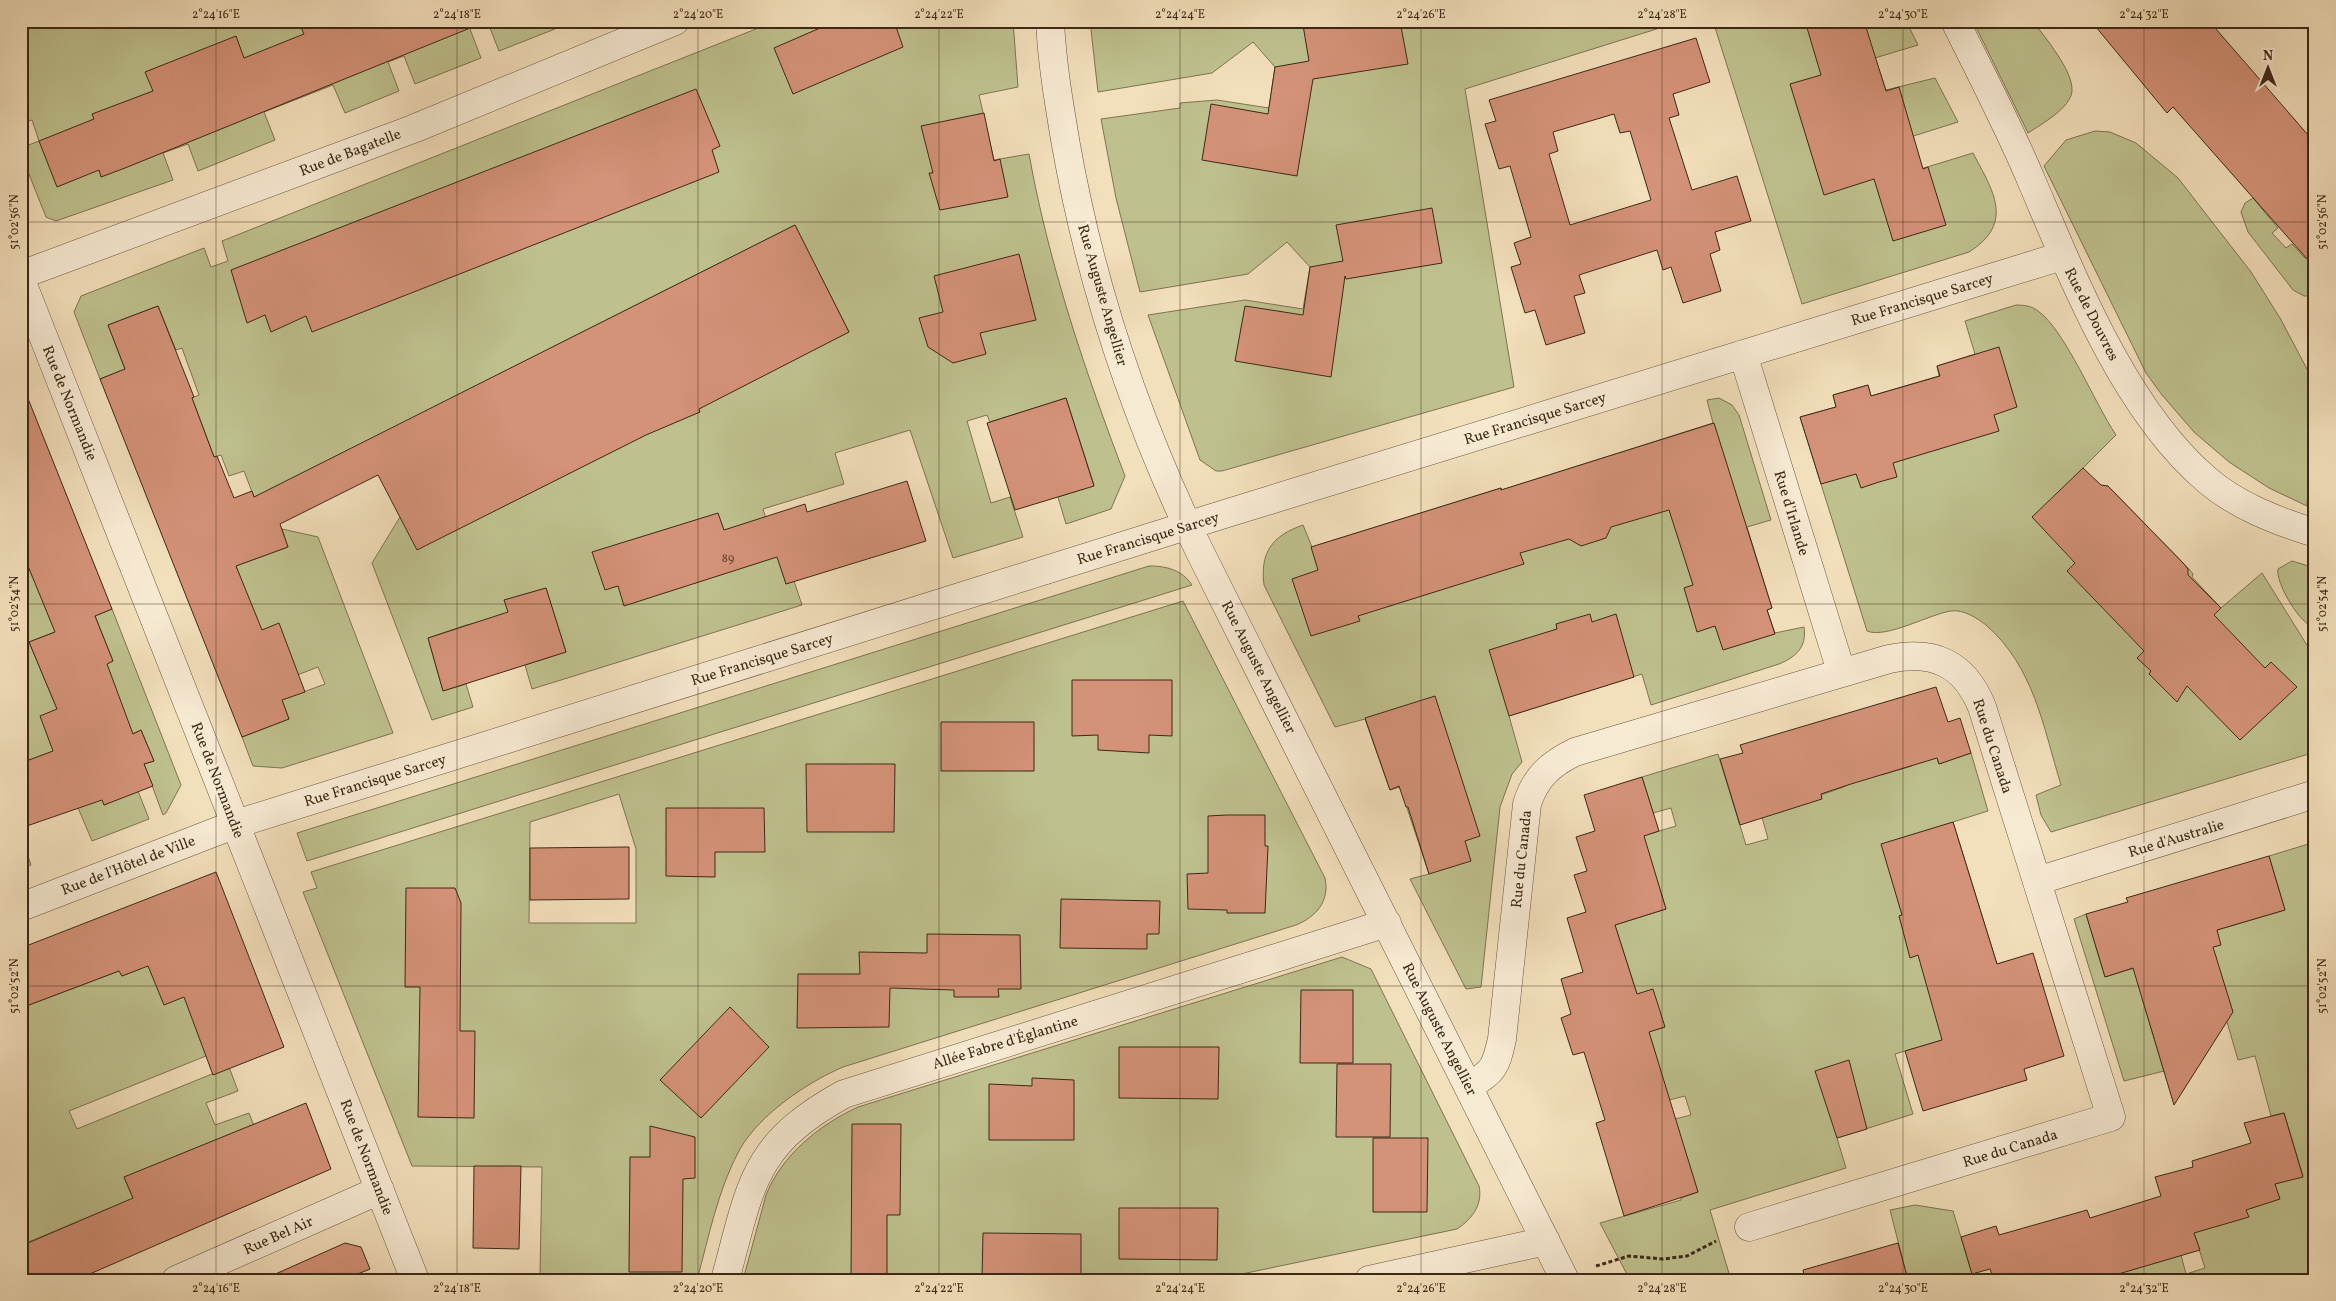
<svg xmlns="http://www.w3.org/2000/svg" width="2336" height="1301" font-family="Vollkorn,serif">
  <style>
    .green { fill: #bec18e; stroke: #7e7452; fill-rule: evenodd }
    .building { fill: #d49278; stroke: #3d2816; fill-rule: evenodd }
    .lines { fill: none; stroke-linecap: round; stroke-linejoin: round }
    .street-casing { stroke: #6a563f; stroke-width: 29 }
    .path { stroke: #3d2816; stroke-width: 3; stroke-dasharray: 4 2.5; stroke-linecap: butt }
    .street { stroke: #f7ead3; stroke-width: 28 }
    .ticks { fill: none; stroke: #3d2816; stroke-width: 1; stroke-opacity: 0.45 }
    .labels { text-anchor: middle; stroke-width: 5; stroke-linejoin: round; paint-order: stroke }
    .number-label { font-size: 12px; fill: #63422e }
    .street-label { font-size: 15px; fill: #3d2816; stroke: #f7ead3 }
    .neatline { fill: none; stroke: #3d2816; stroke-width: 2 }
    .ticks-label { font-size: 12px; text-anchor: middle; fill: #3d2816 }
  </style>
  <rect width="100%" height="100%" fill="#f2dfbb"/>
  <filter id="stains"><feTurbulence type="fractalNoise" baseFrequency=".004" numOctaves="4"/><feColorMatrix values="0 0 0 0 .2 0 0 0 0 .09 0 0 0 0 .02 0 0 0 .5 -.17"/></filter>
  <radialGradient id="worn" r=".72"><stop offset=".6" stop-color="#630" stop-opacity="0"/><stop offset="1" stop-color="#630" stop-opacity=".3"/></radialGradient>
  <!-- green -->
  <path class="green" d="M 21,21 L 552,21 L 555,29 L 499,51 L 488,23 L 470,29 L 481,58 L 415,84 L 404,56 L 388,62 L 399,91 L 345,113 L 333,85 L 264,112 L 275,140 L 198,171 L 188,144 L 163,153 L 173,180 L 56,221 L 46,217 L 21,154 L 21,148 L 39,141 L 32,120 L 21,123 Z
    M 776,21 L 1013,21 L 1018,87 L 979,95 L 994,160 L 1029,154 C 1049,265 1085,371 1125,476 L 1111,509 L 1066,524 L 1058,497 L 1094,485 L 1066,398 L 990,422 L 987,415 L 967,421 L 991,503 L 1010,497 L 1023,537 L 953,558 L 910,430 L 835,453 L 844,484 L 763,509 L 786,584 L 794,581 L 802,605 L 532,689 L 525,665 L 566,652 L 546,588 L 505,600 L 510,616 L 466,625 L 428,638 L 443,691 L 466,684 L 473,707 L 432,720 L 372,563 L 400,517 L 815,349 L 849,332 L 795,225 L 557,345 L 262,518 L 244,471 L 229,476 L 221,455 L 214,457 L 192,398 L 199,395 L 182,348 L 176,350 L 158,306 L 108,325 L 125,369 L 100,379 L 74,312 L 81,296 L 204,248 L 211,267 L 228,261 L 222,241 Z
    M 1090,21 L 1682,21 L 1465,89 L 1514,387 L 1222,471 L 1216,471 L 1200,460 L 1148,315 L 1245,300 L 1303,309 L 1310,267 L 1287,242 L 1248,274 L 1140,292 L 1116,198 L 1101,119 L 1180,108 L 1180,103 L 1217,100 L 1269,108 L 1275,67 L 1253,42 L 1212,73 L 1098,92 Z
    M 1713,21 L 1906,21 L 1918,45 L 1875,58 L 1886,90 L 1935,78 L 1958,122 L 1904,139 L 1914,171 L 1973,153 C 1993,191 2015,223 1969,252 L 1802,304 Z
    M 1973,21 L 2033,21 C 2045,38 2073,70 2072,91 C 2071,108 2040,125 2028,133 Z
    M 2095,131 L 2110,132 L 2136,143 L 2178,178 L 2251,272 L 2280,318 L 2307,369 L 2314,390 L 2307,506 L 2269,488 L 2229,462 L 2194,432 L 2162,395 L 2146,373 L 2044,166 L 2066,140 Z
    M 2253,198 L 2278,228 L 2272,233 L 2286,248 L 2292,244 L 2305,258 L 2310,253 L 2315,258 L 2315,296 L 2304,296 L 2293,290 L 2248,232 L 2241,212 L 2245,203 Z
    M 2016,305 C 2024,305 2032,306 2038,311 C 2065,330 2095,404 2116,435 L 2083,468 L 2093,485 L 2108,486 L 2189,569 L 2193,574 L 2192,577 L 2221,608 L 2262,573 L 2315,658 L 2315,737 L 2312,753 L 2051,832 L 2041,815 L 2036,795 L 2061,785 C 2043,726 2034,667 1986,625 C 1977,618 1963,609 1951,611 C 1930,614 1886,639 1867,631 L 1800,417 L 1836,407 L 1833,395 L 1868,385 L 1871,396 L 1939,376 L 1937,366 L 1975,354 L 1965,321 Z
    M 1719,398 L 1732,405 L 1739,415 L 1771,520 L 1747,527 L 1772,608 L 1767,610 L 1775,633 L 1804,627 C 1807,647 1796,657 1779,664 L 1651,705 L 1642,674 L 1509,716 L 1522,762 L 1512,774 L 1500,807 L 1481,987 L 1466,989 L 1410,879 L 1429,874 L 1400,787 L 1390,790 L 1365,719 L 1335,727 L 1264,585 C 1260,552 1272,536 1303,525 L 1312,547 L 1501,488 L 1502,490 L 1713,423 L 1707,400 Z
    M 282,529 L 318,537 L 393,733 L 282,768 L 253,766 L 242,737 L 289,719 L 282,700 L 325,684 L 318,667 L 279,682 L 236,566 L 288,547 Z
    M 21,549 L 57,631 L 29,642 L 57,709 L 107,664 L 113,661 L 95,616 L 112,609 L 181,785 L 166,813 L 163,815 L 144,764 L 154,761 L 141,730 L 132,734 L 104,805 L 138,791 L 149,819 L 92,841 L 54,751 L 21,763 Z
    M 2292,561 L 2315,568 L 2315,627 C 2301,627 2275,582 2278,569 Z
    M 1149,566 C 1167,566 1182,570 1192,585 L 307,861 L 297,833 Z
    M 1183,601 L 1325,878 C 1330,901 1316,917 1296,925 L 843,1067 C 808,1082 760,1114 740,1149 C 718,1189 709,1236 697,1280 L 456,1280 L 455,1276 L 540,1276 L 542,1167 L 412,1166 L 303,892 L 317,888 L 311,872 ZM 619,794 L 636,849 L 636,923 L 529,923 L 530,822 Z
    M 1935,752 L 1939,764 L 1971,753 L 1988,811 L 1953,822 L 1997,964 L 2011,960 L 1966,1033 L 1895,1054 L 1913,1114 L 1837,1138 L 1846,1168 L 1710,1210 L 1731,1280 L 1630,1280 L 1600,1223 L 1681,1200 L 1681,1198 L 1698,1192 L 1675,1119 L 1691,1115 L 1685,1096 L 1669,1100 L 1649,1032 L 1664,1027 L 1637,994 L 1615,925 L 1666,909 L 1660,889 L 1643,894 L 1626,841 L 1676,826 L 1671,808 L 1653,813 L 1642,777 L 1718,754 L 1746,845 L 1768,839 L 1762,817 L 1846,786 L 1844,779 L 1879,768 L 1881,775 L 1912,766 L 1911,760 Z
    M 21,836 L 31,865 L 21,869 Z
    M 2315,842 L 2315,1280 L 2109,1280 L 2108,1276 L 2181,1255 L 2186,1274 L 2205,1268 L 2189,1217 L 2248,1217 L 2246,1210 L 2279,1199 L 2275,1184 L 2303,1176 L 2284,1113 L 2271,1116 L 2255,1056 L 2238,1060 L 2227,1022 L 2146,1011 L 2164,1071 L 2124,1081 L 2074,919 L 2086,914 L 2105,977 L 2154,962 L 2217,930 L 2285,910 L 2269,856 Z
    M 1342,957 L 1371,969 L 1479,1186 C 1483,1205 1472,1219 1457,1229 L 1213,1280 L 743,1280 L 766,1195 C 782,1155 819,1125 858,1107 Z
    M 140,963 L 203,989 L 206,1056 L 69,1111 L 77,1129 L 229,1067 L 238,1091 L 206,1103 L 215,1125 L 249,1113 L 261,1144 L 124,1177 L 134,1201 L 110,1208 L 21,1245 L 21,1008 L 119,971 L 122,976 L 142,968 Z
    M 1915,1205 L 1953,1211 L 1974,1280 L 1908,1280 L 1890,1210 Z"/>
  <!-- building -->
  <path class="building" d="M 298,21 L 485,22 L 125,168 L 101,177 L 99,170 L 57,187 L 39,141 L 94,119 L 92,114 L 153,91 L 145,72 L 236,36 L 244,58 L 304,34 Z
    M 836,21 L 894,21 L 903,47 L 793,94 L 774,48 Z
    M 1327,21 L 1400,21 L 1408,64 L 1313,79 L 1297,176 L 1202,160 L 1211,104 L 1268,114 L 1275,67 L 1309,61 L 1303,25 Z
    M 1805,21 L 1864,21 L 1886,91 L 1899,87 L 1923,169 L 1928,167 L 1946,225 L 1893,241 L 1874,179 L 1824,195 L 1790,84 L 1821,75 Z
    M 2091,21 L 2209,21 L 2315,143 L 2315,268 L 2173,107 L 2167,113 Z
    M 1696,38 L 1710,82 L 1673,94 L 1679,115 L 1669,118 L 1692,190 L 1737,176 L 1751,221 L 1715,232 L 1720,250 L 1710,254 L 1721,291 L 1683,303 L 1671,267 L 1663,270 L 1657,250 L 1579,275 L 1585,293 L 1574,296 L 1585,333 L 1546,345 L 1535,310 L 1525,313 L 1511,267 L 1521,264 L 1514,243 L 1531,237 L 1510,166 L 1499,169 L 1485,124 L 1496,121 L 1489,100 ZM 1614,114 L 1620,133 L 1630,131 L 1651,200 L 1570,225 L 1549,154 L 1558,151 L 1553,132 Z
    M 696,89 L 720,146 L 712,150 L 719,172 L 312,332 L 306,316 L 271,332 L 265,315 L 247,323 L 231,270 Z
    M 984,113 L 994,161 L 1000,159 L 1008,197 L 940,210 L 929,173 L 933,173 L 921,126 Z
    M 1432,208 L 1442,263 L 1346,279 L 1345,276 L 1331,377 L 1235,361 L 1245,306 L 1303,315 L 1310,267 L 1343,261 L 1336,225 Z
    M 795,225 L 849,332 L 699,409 L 700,412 L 646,435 L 417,550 L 378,475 L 280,524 L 288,547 L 236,566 L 262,630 L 279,623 L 305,692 L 282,700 L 289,719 L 242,737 L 100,379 L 125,369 L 108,325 L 158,306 L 194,397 L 192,398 L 214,457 L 217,456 L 234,498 L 252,491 L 254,497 Z
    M 1019,254 L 1036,320 L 980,333 L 986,354 L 953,363 L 928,347 L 919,318 L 943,312 L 934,276 Z
    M 1999,347 L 2017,407 L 1994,415 L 1999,431 L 1893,463 L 1897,477 L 1879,482 L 1861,488 L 1856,474 L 1821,484 L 1800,417 L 1836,407 L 1833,395 L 1868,385 L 1871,396 L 1940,376 L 1937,366 Z
    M 23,386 L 112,609 L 95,616 L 113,661 L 107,664 L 133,734 L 141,730 L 154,761 L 144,764 L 153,786 L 104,805 L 102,800 L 21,828 L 21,763 L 53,751 L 40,716 L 57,709 L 29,642 L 55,632 L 21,549 L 21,387 Z
    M 1066,398 L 1094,486 L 1015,510 L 987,423 Z
    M 1714,423 L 1772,608 L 1767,610 L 1775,634 L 1723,650 L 1715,626 L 1697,632 L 1684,588 L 1693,585 L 1669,510 L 1611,527 L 1606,538 L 1581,546 L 1569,539 L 1520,553 L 1524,564 L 1358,616 L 1360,621 L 1311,636 L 1292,579 L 1318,570 L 1311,547 L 1501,488 L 1501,490 Z
    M 2083,468 L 2101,485 L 2108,486 L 2184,564 L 2188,569 L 2188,575 L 2221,608 L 2214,615 L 2265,668 L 2271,662 L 2297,687 L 2240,740 L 2187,686 L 2177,702 L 2149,674 L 2151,671 L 2137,658 L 2144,651 L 2067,571 L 2075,563 L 2032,517 Z
    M 907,481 L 926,541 L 786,584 L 777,557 L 624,606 L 618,586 L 605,590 L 592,552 L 718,513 L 724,530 L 805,504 L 807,512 Z
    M 546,588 L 566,652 L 443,691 L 428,638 L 508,612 L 504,600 Z
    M 1590,614 L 1592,622 L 1616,614 L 1634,677 L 1509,716 L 1489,650 L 1557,629 L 1556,624 Z
    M 1072,680 L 1172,680 L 1172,736 L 1149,735 L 1149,753 L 1098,750 L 1098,735 L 1072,736 Z
    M 1936,687 L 1948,722 L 1960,718 L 1971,753 L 1939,764 L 1937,758 L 1851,784 L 1821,794 L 1822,799 L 1740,825 L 1720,759 L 1743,753 L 1740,745 Z
    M 1435,696 L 1480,836 L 1465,841 L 1471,861 L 1429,874 L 1408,807 L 1406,807 L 1399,786 L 1390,790 L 1365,718 Z
    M 941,722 L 1034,722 L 1034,771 L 941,771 Z
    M 806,764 L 895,764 L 894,832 L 807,832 Z
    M 1642,777 L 1659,831 L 1644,836 L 1666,909 L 1615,925 L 1637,994 L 1653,989 L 1665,1027 L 1649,1032 L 1698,1192 L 1624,1216 L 1596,1123 L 1605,1120 L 1584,1052 L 1573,1055 L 1561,1018 L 1571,1014 L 1561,979 L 1583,972 L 1567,918 L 1586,912 L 1574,875 L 1587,871 L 1576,837 L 1595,831 L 1584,795 Z
    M 666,808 L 764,808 L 765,852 L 715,852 L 715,877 L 666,876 Z
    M 1227,815 L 1265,815 L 1265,846 L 1268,846 L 1265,913 L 1227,913 L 1227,910 L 1188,909 L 1187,874 L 1208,873 L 1208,816 Z
    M 1953,822 L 1997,964 L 2033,953 L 2064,1056 L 2024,1069 L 2027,1080 L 1923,1111 L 1905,1051 L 1942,1040 L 1918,955 L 1910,958 L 1899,916 L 1902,915 L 1881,844 Z
    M 629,847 L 629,899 L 530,900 L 530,848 Z
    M 2269,856 L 2285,910 L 2217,930 L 2221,945 L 2213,947 L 2233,1012 L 2174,1105 L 2133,968 L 2105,977 L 2086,914 L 2128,902 L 2126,898 Z
    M 216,872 L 284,1047 L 213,1075 L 184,997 L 164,1005 L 148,966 L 122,976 L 119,971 L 21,1008 L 21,948 Z
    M 406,888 L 455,888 L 461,903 L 460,1031 L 475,1031 L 474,1118 L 418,1117 L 420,987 L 405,987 Z
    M 1061,899 L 1160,901 L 1159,934 L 1147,934 L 1147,949 L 1060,948 Z
    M 927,934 L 1020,935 L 1021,989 L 998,989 L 999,997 L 954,997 L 954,990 L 890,988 L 889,1027 L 797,1028 L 798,974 L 860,974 L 859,952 L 927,953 Z
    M 1301,990 L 1353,990 L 1353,1063 L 1300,1063 Z
    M 730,1007 L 769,1047 L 701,1118 L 660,1080 Z
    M 1119,1047 L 1219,1047 L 1218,1099 L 1119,1098 Z
    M 1849,1060 L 1867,1129 L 1837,1138 L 1815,1071 Z
    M 1337,1064 L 1391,1064 L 1390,1137 L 1336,1137 Z
    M 1032,1078 L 1074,1080 L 1074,1140 L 989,1140 L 989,1084 L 1032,1086 Z
    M 306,1103 L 331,1169 L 76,1280 L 21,1280 L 21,1246 L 133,1198 L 124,1177 Z
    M 2284,1113 L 2303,1177 L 2275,1184 L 2280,1199 L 2246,1210 L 2249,1217 L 2194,1233 L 2200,1250 L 2098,1280 L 1994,1280 L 1990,1269 L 1972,1274 L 1961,1237 L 1996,1226 L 1999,1235 L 2087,1210 L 2090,1218 L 2161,1196 L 2155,1177 L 2193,1167 L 2192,1161 L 2251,1143 L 2244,1123 Z
    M 852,1124 L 901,1124 L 900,1215 L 887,1215 L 887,1280 L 851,1280 Z
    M 650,1126 L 695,1137 L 695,1178 L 683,1179 L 682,1272 L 629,1272 L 630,1157 L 650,1157 Z
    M 1373,1138 L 1428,1138 L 1427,1212 L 1373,1212 Z
    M 474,1166 L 521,1166 L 519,1249 L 473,1248 Z
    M 1119,1208 L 1218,1208 L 1217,1260 L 1119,1259 Z
    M 983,1233 L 1081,1234 L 1081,1280 L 982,1280 Z
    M 345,1243 L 361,1247 L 370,1269 L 343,1280 L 262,1280 Z
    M 1898,1243 L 1908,1280 L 1805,1280 L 1803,1270 Z"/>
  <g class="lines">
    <defs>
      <path id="street" d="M 1050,21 C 1052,63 1059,104 1066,145 C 1091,286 1137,423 1200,552 L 1565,1280
        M 1955,21 C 1981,74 2009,127 2032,182 C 2074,280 2124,409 2207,480 C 2237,506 2277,521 2315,533
        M 21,275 L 413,129 L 675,21
        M 21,280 L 415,1280
        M 1743,354 L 1841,671
        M 2037,881 L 2315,794
        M 21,907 L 236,824 L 1231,512 L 2062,256
        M 1469,1086 C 1494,1072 1496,1066 1502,1039 L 1527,804 C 1535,778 1550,764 1575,752 L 1889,659 C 1934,650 1964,663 1982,707 L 2111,1117 L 1749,1227
        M 176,1280 L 380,1190
        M 725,1280 C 751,1186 751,1145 844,1094 L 1387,923
        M 1369,1280 L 1546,1241"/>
    </defs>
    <!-- street casing -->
    <use href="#street" class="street-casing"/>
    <!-- path -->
    <path class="path" d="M 1596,1266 L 1629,1256 L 1663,1259 L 1687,1256 L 1716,1241"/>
    <!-- street -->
    <use href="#street" class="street"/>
  </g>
  <!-- ticks -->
  <path class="ticks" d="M 216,21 L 216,1280M 457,21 L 457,1280M 698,21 L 698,1280M 939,21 L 939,1280M 1180,21 L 1180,1280M 1421,21 L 1421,1280M 1662,21 L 1662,1280M 1903,21 L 1903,1280M 2144,21 L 2144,1280M 21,222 L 2315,222M 21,604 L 2315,604M 21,986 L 2315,986"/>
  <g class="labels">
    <!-- number labels -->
    <g class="number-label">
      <text x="728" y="562">89</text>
    </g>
    <!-- street labels -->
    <g class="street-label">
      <text transform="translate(350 152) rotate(-21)" y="5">Rue de Bagatelle</text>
      <text transform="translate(1103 295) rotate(74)" y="5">Rue Auguste Angellier</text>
      <text transform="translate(1922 299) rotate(-17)" y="5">Rue Francisque Sarcey</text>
      <text transform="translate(2092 314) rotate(63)" y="5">Rue de Douvres</text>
      <text transform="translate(70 403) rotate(68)" y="5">Rue de Normandie</text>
      <text transform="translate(1535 418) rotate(-17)" y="5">Rue Francisque Sarcey</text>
      <text transform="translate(1792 513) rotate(73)" y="5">Rue d'Irlande</text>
      <text transform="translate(1148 538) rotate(-17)" y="5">Rue Francisque Sarcey</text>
      <text transform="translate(762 659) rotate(-17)" y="5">Rue Francisque Sarcey</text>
      <text transform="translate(1259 667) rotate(63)" y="5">Rue Auguste Angellier</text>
      <text transform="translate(1993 746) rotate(72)" y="5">Rue du Canada</text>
      <text transform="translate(218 780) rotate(69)" y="5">Rue de Normandie</text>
      <text transform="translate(375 780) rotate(-17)" y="5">Rue Francisque Sarcey</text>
      <text transform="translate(2176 838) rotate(-17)" y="5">Rue d'Australie</text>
      <text transform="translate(1521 859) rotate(-84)" y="5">Rue du Canada</text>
      <text transform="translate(128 865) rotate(-21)" y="5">Rue de l'Hôtel de Ville</text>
      <text transform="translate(1440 1029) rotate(63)" y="5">Rue Auguste Angellier</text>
      <text transform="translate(1005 1042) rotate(-17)" y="5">Allée Fabre d'Églantine</text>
      <text transform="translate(2010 1148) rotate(-17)" y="5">Rue du Canada</text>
      <text transform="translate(367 1157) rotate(69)" y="5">Rue de Normandie</text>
      <text transform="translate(278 1235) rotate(-24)" y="5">Rue Bel Air</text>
    </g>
  </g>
  <!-- margin -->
  <rect width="2336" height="1301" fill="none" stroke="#f2dfbb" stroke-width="55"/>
  <!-- north arrow -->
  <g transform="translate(2268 68)" stroke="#f7ead3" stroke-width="4" paint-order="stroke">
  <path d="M0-4L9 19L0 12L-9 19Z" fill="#3d2816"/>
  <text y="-8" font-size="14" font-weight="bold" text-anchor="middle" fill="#3d2816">N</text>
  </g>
  <rect x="28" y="28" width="2280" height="1246" class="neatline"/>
  <g class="ticks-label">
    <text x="216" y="18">2°24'16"E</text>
    <text x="457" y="18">2°24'18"E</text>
    <text x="698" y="18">2°24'20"E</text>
    <text x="939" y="18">2°24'22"E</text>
    <text x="1180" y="18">2°24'24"E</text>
    <text x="1421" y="18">2°24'26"E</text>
    <text x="1662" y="18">2°24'28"E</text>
    <text x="1903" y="18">2°24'30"E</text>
    <text x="2144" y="18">2°24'32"E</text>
    <text transform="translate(14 222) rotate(-90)" y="4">51°02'56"N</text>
    <text transform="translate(2322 222) rotate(-90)" y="4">51°02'56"N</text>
    <text transform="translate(14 604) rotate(-90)" y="4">51°02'54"N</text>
    <text transform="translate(2322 604) rotate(-90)" y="4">51°02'54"N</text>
    <text transform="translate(14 986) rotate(-90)" y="4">51°02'52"N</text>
    <text transform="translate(2322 986) rotate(-90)" y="4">51°02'52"N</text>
    <text x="216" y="1292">2°24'16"E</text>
    <text x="457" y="1292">2°24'18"E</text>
    <text x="698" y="1292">2°24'20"E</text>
    <text x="939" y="1292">2°24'22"E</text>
    <text x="1180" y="1292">2°24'24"E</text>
    <text x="1421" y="1292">2°24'26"E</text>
    <text x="1662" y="1292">2°24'28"E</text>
    <text x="1903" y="1292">2°24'30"E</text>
    <text x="2144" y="1292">2°24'32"E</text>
  </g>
  <rect width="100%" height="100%" filter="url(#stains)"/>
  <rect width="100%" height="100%" fill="url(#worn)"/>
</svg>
